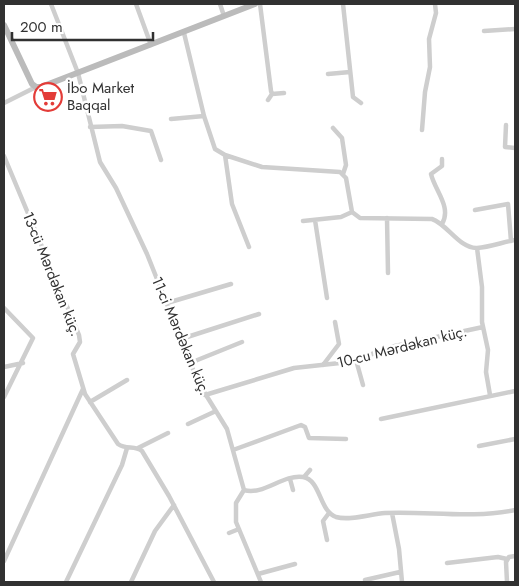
<svg xmlns="http://www.w3.org/2000/svg" width="519" height="586" font-family="Jost,sans-serif">
  <style>
    .lines { fill: none; stroke-linecap: round; stroke-linejoin: round }
    .street { stroke: #cecece; stroke-width: 4.5 }
    .secondary { stroke: #bbb; stroke-width: 6 }
    .labels { text-anchor: middle; stroke-width: 5; stroke-linejoin: round; paint-order: stroke }
    .poi-label { font-size: 15px; fill: #313131; stroke: #fff; text-anchor: start }
    .street-label { font-size: 15px; fill: #313131; stroke: #fff }
  </style>
  <rect width="100%" height="100%" fill="#fff"/>
  <g class="lines">
    <!-- street -->
    <path class="street" d="M 51,4 L 78,73 L 100,162 L 116,188 L 147,254 L 198,382 L 227,429 L 244,490 C 263,496 283,474 303,477 C 321,480 319,511 336,517 C 350,521 370,514 385,513 C 429,511 471,519 515,510
      M 136,4 L 151,45
      M 220,4 L 224,16
      M 260,4 L 271,91 L 272,94 L 284,93
      M 343,4 L 353,97 L 361,103
      M 484,31 L 515,29
      M 184,33 L 204,116 L 215,149 L 225,155 L 262,167 L 340,172 L 346,178 L 352,212 L 360,218 L 432,219 C 447,224 460,249 477,248 C 490,247 503,242 515,240
      M 328,74 L 350,72
      M 268,100 L 272,94
      M 4,103 L 36,87
      M 171,119 L 204,116
      M 506,125 L 505,147 L 515,148
      M 90,127 L 122,126 L 151,131 L 161,160
      M 333,128 L 342,138 L 346,165 L 343,174
      M 422,130 L 425,92 L 430,67 L 429,39 L 436,13 L 435,4
      M 225,155 L 232,204 L 249,247
      M 4,156 L 79,335 L 80,342 L 73,354 L 85,394 L 118,444 C 126,450 135,445 142,451 L 169,496 L 214,582
      M 475,210 L 508,204 L 511,241
      M 387,218 L 388,273
      M 315,220 L 327,298
      M 303,221 L 341,217 L 352,212
      M 442,224 C 452,207 435,191 431,174 L 442,166 L 442,159
      M 477,248 L 482,287 L 482,322 L 488,350 L 486,372 L 490,395
      M 167,303 L 231,284
      M 4,308 L 33,338 L 4,397
      M 181,339 L 259,314
      M 356,360 L 363,385
      M 190,363 L 242,342
      M 323,365 L 339,344 L 335,322
      M 4,367 L 23,363
      M 205,395 L 294,368 L 349,362 L 395,346 L 483,327
      M 90,402 L 127,380
      M 381,419 L 515,391
      M 188,424 L 216,411
      M 479,446 L 515,439
      M 138,448 L 168,433
      M 233,450 L 301,425 L 305,427 L 309,438 L 346,439
      M 304,477 L 310,470
      M 290,479 L 293,490
      M 244,490 L 236,503 L 236,522 L 261,582
      M 392,513 L 399,549 L 402,582
      M 229,533 L 239,529
      M 327,540 L 323,521 L 329,513
      M 4,561 L 83,389
      M 447,563 L 498,557 L 507,559
      M 258,574 L 295,564
      M 365,580 L 400,572
      M 66,582 L 122,465 L 127,448
      M 131,582 L 155,531 L 174,505
      M 507,582 L 506,562 L 509,557 L 515,556"/>
    <!-- secondary -->
    <path class="secondary" d="M 4,25 L 32,84 L 36,87 L 41,87 L 255,4"/>
  </g>
  <!-- icons -->
  <defs>
    <symbol id="supermarket-ring" viewBox="-11 -11 22 22"><circle r="9.5" fill="#fff" stroke="#e33c38" stroke-width="1.5"/><path d="M-6-5.5h2.5l.6 2H6L4.5 2H-2.5L-4.4-4H-6ZM-1.5 3.2a1.3 1.3 0 1 0 .1 0ZM3 3.2a1.3 1.3 0 1 0 .1 0Z" fill="#e33c38"/></symbol>
  </defs>
  <g fill-rule="evenodd">
    <use href="#supermarket-ring" x="32" y="81" width="32" height="32"/>
  </g>
  <g class="labels">
    <!-- poi labels -->
    <g class="poi-label">
      <text x="67" y="93">İbo Market<tspan x="67" dy="17">Baqqal</tspan></text>
    </g>
    <!-- street labels -->
    <g class="street-label">
      <text transform="translate(52 274) rotate(68)" y="5">13-cü Mərdəkan küç.</text>
      <text transform="translate(181 336) rotate(67)" y="5">11-ci Mərdəkan küç.</text>
      <text transform="translate(402 347) rotate(-14)" y="5">10-cu Mərdəkan küç.</text>
    </g>
  </g>
  <!-- border -->
  <rect width="519" height="586" fill="none" stroke="#313131" stroke-width="10"/>
  <!-- scale -->
  <path d="M12 32v8h141v-8" fill="none" stroke="#313131" stroke-width="2.5"/>
  <text x="20" y="32" font-size="15" fill="#313131" stroke="#ffffff" stroke-width="4" paint-order="stroke">200 m</text>
</svg>
